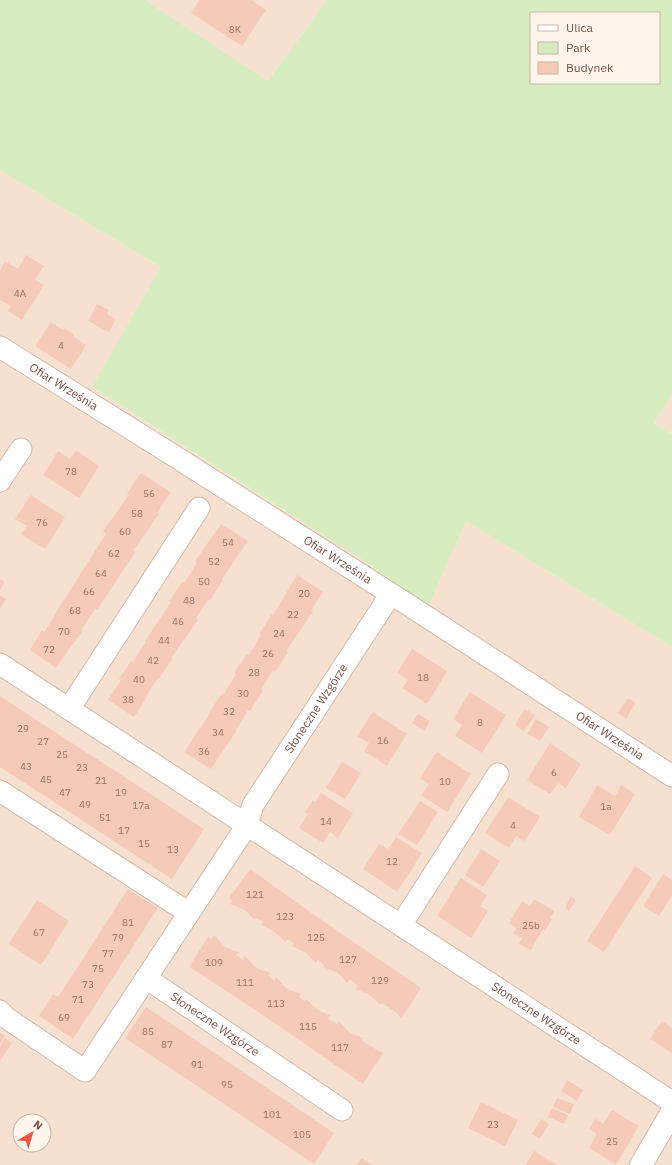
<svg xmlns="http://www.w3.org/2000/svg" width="672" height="1165" font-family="'IBM Plex Sans',sans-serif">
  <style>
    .residential { fill: #f6e1d1; fill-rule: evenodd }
    .green { fill: #d7edc0; fill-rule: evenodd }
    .building { fill: #f5cab9 }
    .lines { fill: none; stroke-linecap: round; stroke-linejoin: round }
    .minor-casing { stroke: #d2b9ab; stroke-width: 23 }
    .tertiary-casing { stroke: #d2b9ab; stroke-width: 24 }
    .minor { stroke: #fff; stroke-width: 21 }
    .tertiary { stroke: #fff; stroke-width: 22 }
    .labels { text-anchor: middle; stroke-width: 4; stroke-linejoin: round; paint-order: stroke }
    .number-label { font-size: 10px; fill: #977164 }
    .street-label { font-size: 12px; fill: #785347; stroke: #fff5eb }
  </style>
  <rect width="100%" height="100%" fill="#fef1e3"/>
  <!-- residential -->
  <path class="residential" d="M 145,0 L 327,0 L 268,81 Z
    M 0,170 L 161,267 L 93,388 L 370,565 L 428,608 L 466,521 L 672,647 L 672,1165 L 0,1165 ZM 20,1121 L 44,1121 L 44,1145 L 20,1145 Z
    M 672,394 L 672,434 L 654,423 Z"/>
  <!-- green -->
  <path class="green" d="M 0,0 L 145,0 L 268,81 L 327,0 L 672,0 L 672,394 L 654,423 L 672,434 L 672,647 L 466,521 L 428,608 L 370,565 L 92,387 L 161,267 L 0,170 ZM 531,13 L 659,13 L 659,83 L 531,83 Z"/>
  <!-- building -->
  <path class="building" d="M 199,0 L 251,0 L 266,10 L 242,46 L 191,13 Z
    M 26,255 L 44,266 L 35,280 L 44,285 L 22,320 L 8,311 L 11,306 L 0,300 L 0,271 L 5,261 L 18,269 Z
    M 97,304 L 109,310 L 107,314 L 116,319 L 109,332 L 88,321 Z
    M 51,322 L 63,330 L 64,328 L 74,334 L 73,336 L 86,345 L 71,369 L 35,346 Z
    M 76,450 L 99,466 L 79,498 L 43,475 L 58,451 L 70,459 Z
    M 141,473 L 171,492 L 157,513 L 159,514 L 133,551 L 135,552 L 97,610 L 95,609 L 82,629 L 83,630 L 56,668 L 30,650 L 42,630 L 44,632 L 57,612 L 56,612 L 106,534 L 103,531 L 129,495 L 127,494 Z
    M 31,495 L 65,517 L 45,549 L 21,534 L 27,526 L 15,519 Z
    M 221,524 L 248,541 L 222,579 L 223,580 L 210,600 L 209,599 L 196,618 L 198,620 L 171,658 L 172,659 L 159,679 L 158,678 L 146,696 L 147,697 L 134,717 L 108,700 L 121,680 L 119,679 L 131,661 L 133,662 L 146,642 L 145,641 L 171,602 L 169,601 L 182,582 L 184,583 L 197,563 L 195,561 Z
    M 297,575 L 323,592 L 311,611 L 313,612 L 286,651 L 288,652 L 275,672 L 273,670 L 261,690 L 263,691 L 250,711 L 248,710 L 236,730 L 237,730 L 211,769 L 184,752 L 210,713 L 209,713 L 222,693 L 224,694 L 236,674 L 234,673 L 247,654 L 249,655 L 261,635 L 259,634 L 272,614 L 273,615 Z
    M 0,579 L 5,582 L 0,590 Z
    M 0,595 L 6,599 L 0,608 Z
    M 412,649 L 447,671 L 427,704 L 402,688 L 408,680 L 397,673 Z
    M 470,692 L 506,715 L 482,753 L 455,736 L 462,725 L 453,719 Z
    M 0,696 L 204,829 L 172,879 L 0,767 Z
    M 628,698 L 636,703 L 626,719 L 618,713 Z
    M 525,709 L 535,715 L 524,732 L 515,725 Z
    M 373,712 L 407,734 L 387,766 L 364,751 L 369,743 L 357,736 Z
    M 418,714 L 430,721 L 424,731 L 412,723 Z
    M 536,719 L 549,727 L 540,741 L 527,734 Z
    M 550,743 L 581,764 L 566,788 L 558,783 L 550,794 L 527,780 Z
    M 437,752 L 471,774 L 447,812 L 421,795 L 429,784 L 420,778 Z
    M 342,762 L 361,773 L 345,799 L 326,788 Z
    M 597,785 L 615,796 L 621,785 L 635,794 L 610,835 L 579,817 Z
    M 321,793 L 353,813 L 338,838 L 330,832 L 323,843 L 299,828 L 308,814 L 305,812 L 313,800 L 315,802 Z
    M 508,797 L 540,817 L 525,841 L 516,836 L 509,848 L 485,833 Z
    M 420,801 L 438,812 L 417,845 L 398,834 Z
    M 396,837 L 422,853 L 397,892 L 363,869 L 379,844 L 388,849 Z
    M 481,849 L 500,861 L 483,887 L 465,875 Z
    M 635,866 L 652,878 L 604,952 L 587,941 Z
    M 250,869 L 310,912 L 421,988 L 401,1019 L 397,1013 L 382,1003 L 380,1005 L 370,995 L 355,989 L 358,986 L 350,979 L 347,983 L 338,973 L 323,967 L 324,965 L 318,960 L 316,963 L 306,953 L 292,946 L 294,943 L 287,939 L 285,942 L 275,932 L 261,925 L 263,922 L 260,920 L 256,918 L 255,920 L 245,910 L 230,904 L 232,901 L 229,898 Z
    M 663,874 L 672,880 L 672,896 L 659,916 L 643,906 Z
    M 461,878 L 487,895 L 480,906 L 488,911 L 471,938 L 437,916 Z
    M 128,889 L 158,908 L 73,1039 L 39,1016 L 53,994 L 58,997 Z
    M 571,896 L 576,900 L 569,911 L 565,908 Z
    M 534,899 L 554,911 L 550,918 L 552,919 L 545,931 L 543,929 L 531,950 L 519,944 L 522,938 L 513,933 L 517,928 L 509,923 L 522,901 L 530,906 Z
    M 37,900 L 69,921 L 41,965 L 9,944 Z
    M 214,935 L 225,947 L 238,952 L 236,955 L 239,957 L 243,960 L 245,956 L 256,968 L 270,973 L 268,975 L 274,981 L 276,977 L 287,989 L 301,994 L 299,997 L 305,1001 L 306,999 L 318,1010 L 331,1016 L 328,1019 L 337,1024 L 339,1021 L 350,1033 L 363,1038 L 362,1041 L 383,1053 L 363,1084 L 251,1007 L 189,967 L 208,937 L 212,939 Z
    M 146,1007 L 334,1133 L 314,1164 L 125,1038 Z
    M 662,1021 L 672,1028 L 672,1053 L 650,1039 Z
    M 0,1033 L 5,1036 L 0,1045 Z
    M 5,1038 L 12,1043 L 0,1061 L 0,1047 Z
    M 567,1080 L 583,1090 L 577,1101 L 561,1091 Z
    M 557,1098 L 574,1104 L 570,1114 L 553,1107 Z
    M 481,1102 L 518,1120 L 505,1146 L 468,1128 Z
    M 552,1108 L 568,1115 L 564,1124 L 548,1117 Z
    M 612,1110 L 639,1126 L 616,1165 L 589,1148 L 597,1134 L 589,1129 L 595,1119 L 603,1124 Z
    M 541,1119 L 549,1124 L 540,1139 L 532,1134 Z
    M 534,1151 L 558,1165 L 526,1165 Z
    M 362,1158 L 363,1159 L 372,1165 L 357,1165 Z"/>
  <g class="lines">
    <defs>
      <g id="minor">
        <path id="s1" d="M 0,347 L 168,452 L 407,604 L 672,776"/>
        <path d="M 0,481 L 21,449"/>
        <path id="s2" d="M 0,664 L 672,1102"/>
        <path d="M 69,709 L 199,508"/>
        <path d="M 0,791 L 189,913"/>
        <path d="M 401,925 L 498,774"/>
        <path id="s3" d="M 146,978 L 342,1110"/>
        <path id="s4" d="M 0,1011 L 5,1017 L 85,1071 L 247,825 L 253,805 L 391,594"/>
      </g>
      <path id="tertiary" d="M 641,1165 L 672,1112"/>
    </defs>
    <!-- minor casing -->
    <use href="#minor" class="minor-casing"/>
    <!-- tertiary casing -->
    <use href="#tertiary" class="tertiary-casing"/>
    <!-- minor -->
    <use href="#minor" class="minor"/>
    <!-- tertiary -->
    <use href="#tertiary" class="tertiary"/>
  </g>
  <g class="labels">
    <!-- number labels -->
    <g class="number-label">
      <text x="235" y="33">8K</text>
      <text x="20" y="297">4A</text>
      <text x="61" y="349">4</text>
      <text x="71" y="475">78</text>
      <text x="149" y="497">56</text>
      <text x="137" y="517">58</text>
      <text x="42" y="526">76</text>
      <text x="125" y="535">60</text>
      <text x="228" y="546">54</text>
      <text x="114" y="557">62</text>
      <text x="214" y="565">52</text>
      <text x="101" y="577">64</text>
      <text x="204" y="585">50</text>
      <text x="89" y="595">66</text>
      <text x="304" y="597">20</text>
      <text x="189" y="604">48</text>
      <text x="75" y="614">68</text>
      <text x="293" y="618">22</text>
      <text x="178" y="625">46</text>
      <text x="64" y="635">70</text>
      <text x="279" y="637">24</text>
      <text x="164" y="644">44</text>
      <text x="49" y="653">72</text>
      <text x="268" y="657">26</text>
      <text x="153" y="664">42</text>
      <text x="254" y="676">28</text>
      <text x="423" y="681">18</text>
      <text x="139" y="683">40</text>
      <text x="243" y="697">30</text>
      <text x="128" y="703">38</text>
      <text x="229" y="715">32</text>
      <text x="480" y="726">8</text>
      <text x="23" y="732">29</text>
      <text x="218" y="736">34</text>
      <text x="383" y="744">16</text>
      <text x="43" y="745">27</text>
      <text x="204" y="755">36</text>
      <text x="62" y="758">25</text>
      <text x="26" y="770">43</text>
      <text x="82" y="771">23</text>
      <text x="554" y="776">6</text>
      <text x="46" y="783">45</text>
      <text x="101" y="784">21</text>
      <text x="445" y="785">10</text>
      <text x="65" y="796">47</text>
      <text x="121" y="796">19</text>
      <text x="85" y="808">49</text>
      <text x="141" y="809">17a</text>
      <text x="606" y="810">1a</text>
      <text x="105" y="821">51</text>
      <text x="326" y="825">14</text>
      <text x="513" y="829">4</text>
      <text x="124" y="834">17</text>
      <text x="144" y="847">15</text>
      <text x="173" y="853">13</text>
      <text x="392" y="865">12</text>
      <text x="255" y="898">121</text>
      <text x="285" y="920">123</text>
      <text x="128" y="926">81</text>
      <text x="531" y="929">25b</text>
      <text x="39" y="936">67</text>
      <text x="118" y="941">79</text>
      <text x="316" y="941">125</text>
      <text x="108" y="957">77</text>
      <text x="348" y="963">127</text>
      <text x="214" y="966">109</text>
      <text x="98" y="972">75</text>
      <text x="380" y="984">129</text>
      <text x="245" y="986">111</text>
      <text x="88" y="988">73</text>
      <text x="78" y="1003">71</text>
      <text x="276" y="1007">113</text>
      <text x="64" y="1021">69</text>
      <text x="308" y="1030">115</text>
      <text x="148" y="1035">85</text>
      <text x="167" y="1048">87</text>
      <text x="340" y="1051">117</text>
      <text x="197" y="1068">91</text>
      <text x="227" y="1088">95</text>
      <text x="272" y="1118">101</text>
      <text x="493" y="1128">23</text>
      <text x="302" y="1138">105</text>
      <text x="612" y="1145">25</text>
    </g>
    <!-- street labels -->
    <g class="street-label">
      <text dy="4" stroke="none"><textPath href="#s1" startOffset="75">Ofiar Września</textPath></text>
      <text dy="4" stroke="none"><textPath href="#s1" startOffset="399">Ofiar Września</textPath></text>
      <text dy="4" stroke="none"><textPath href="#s4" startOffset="535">Słoneczne Wzgórze</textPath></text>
      <text dy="4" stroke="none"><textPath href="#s1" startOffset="723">Ofiar Września</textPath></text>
      <text dy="4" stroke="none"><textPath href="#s2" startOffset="640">Słoneczne Wzgórze</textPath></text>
      <text dy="4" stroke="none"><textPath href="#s3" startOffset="83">Słoneczne Wzgórze</textPath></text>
    </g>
  </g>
  <!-- legend -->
  <rect x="530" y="12" width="130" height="72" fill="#fff5eb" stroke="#c9b4a9"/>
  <rect x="538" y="25" width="20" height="6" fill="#ffffff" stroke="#c9b4a9"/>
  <text x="566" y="32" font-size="12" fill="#785347">Ulica</text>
  <rect x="538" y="42" width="20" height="12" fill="#d7edc0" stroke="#c9b4a9"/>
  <text x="566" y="52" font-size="12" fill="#785347">Park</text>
  <rect x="538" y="62" width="20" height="12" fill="#f5cab9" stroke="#c9b4a9"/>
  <text x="566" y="72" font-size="12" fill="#785347">Budynek</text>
  <!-- north arrow -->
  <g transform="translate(32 1133) rotate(38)"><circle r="19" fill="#fff5eb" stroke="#c9b4a9"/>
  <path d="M0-3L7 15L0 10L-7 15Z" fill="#f1533f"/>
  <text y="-6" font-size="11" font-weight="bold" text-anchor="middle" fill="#785347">N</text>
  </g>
</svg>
